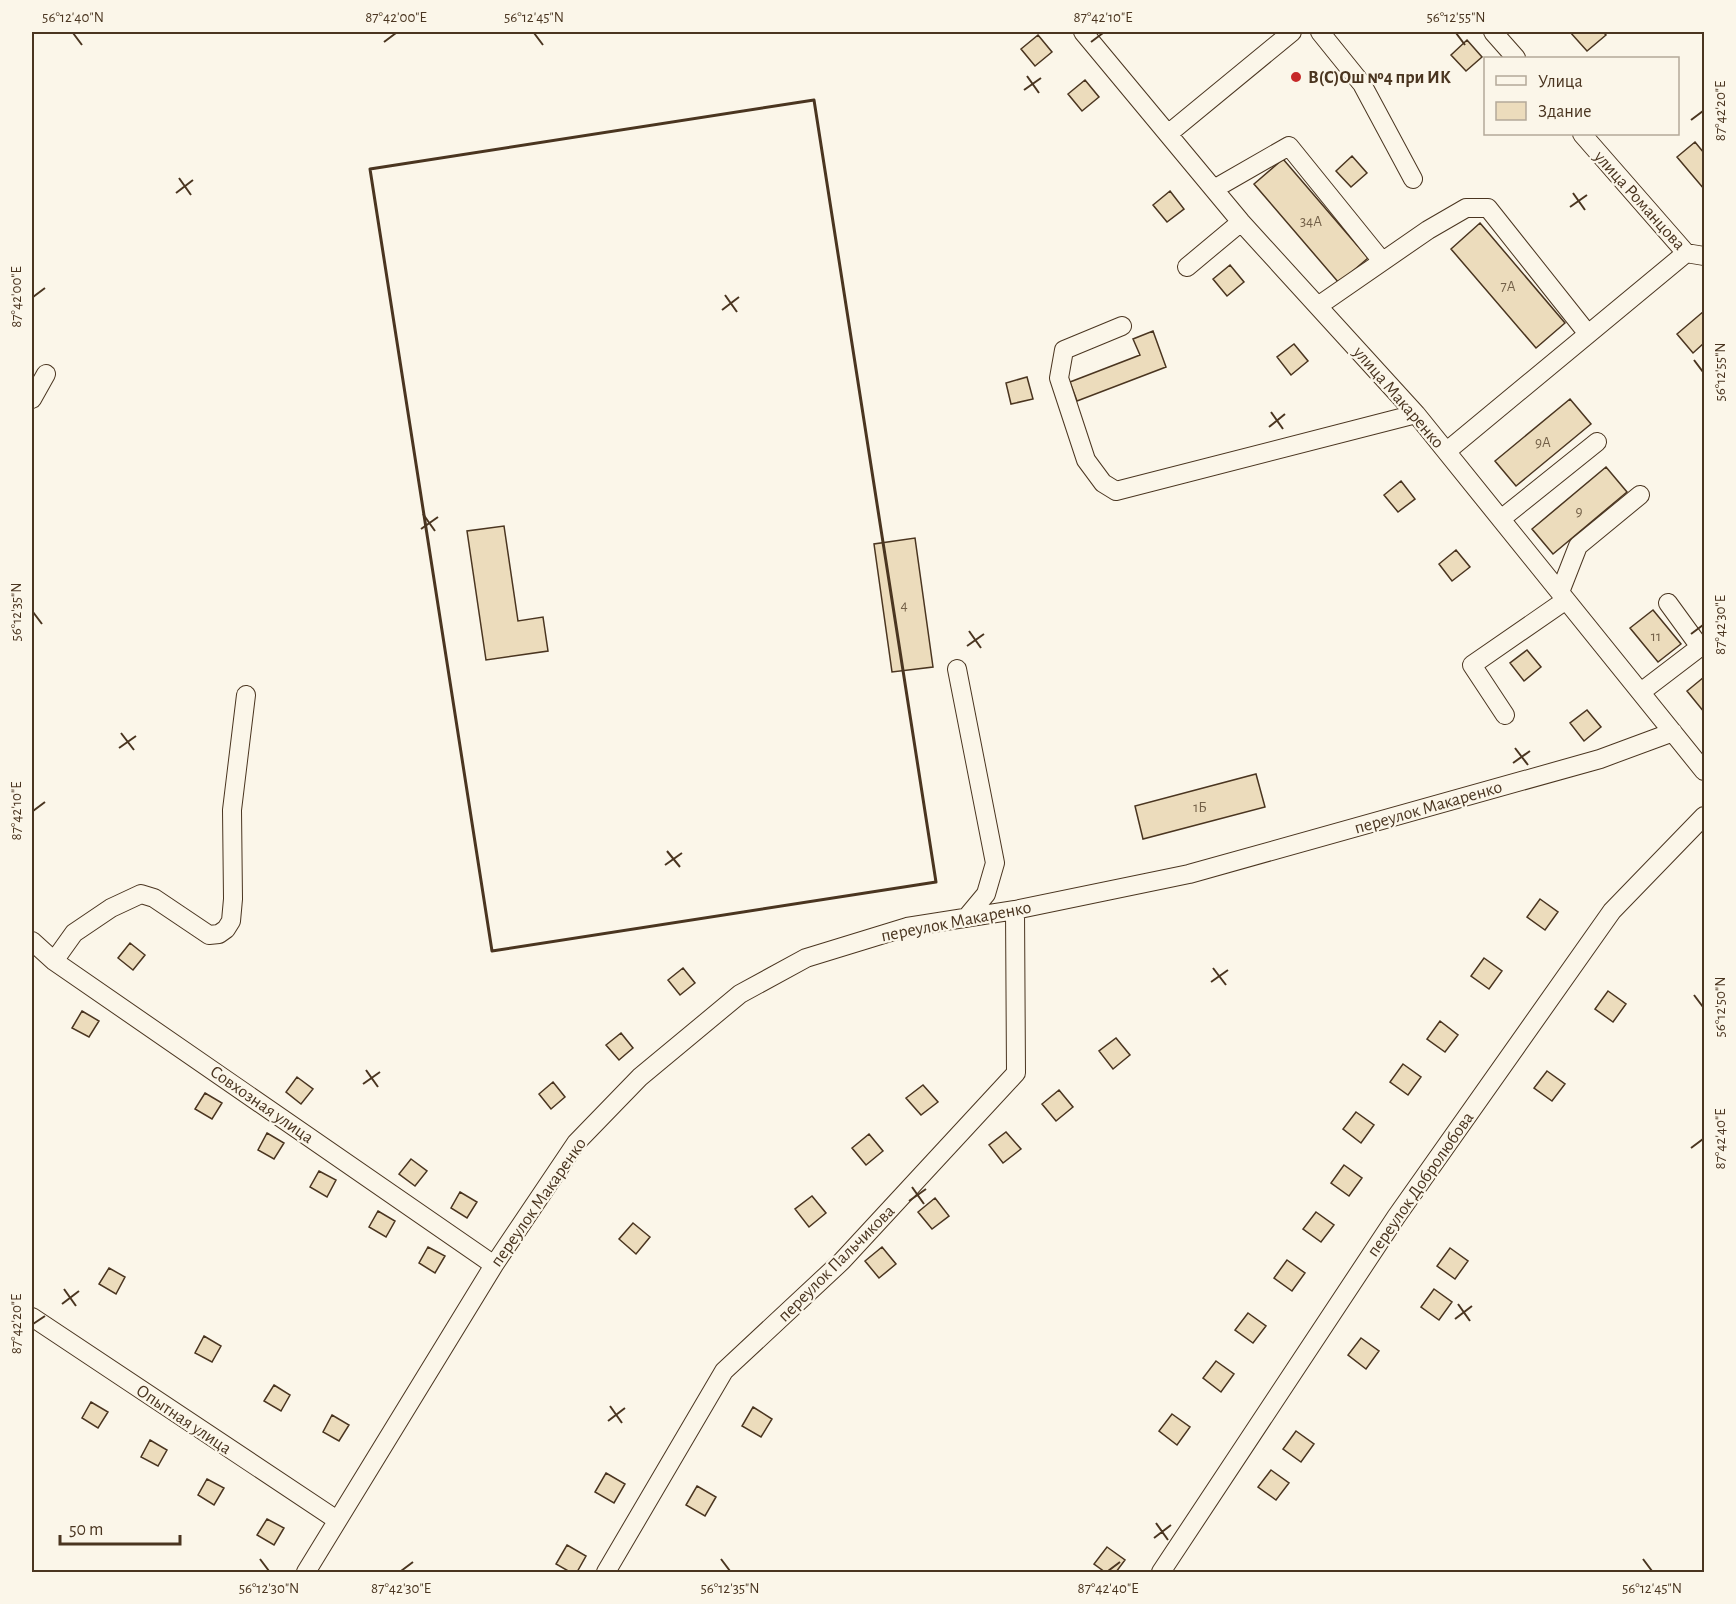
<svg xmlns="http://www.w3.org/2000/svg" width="1736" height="1604" font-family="'Alegreya Sans',sans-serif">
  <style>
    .building { fill: #ecdcbc; stroke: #4a3520; stroke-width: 1.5 }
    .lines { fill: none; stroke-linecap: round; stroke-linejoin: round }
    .minor-casing { stroke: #4a3520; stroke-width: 20 }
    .minor { stroke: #fbf6e9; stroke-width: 18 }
    .wall { stroke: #4a3520; stroke-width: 3 }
    .ticks { fill: none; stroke: #4a3520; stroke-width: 2 }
    .poi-dot { fill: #c62828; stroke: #fbf6e9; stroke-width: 2 }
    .labels { text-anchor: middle; stroke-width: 4.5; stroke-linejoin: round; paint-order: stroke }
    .number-label { font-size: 15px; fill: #725f47 }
    .poi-label { font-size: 18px; font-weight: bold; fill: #4a3520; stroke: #fbf6e9; text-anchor: start }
    .street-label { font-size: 18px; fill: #4a3520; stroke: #fbf6e9 }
    .neatline { fill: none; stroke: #4a3520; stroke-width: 2 }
    .ticks-label { font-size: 15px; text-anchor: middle; fill: #4a3520 }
  </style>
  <rect width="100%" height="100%" fill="#fbf6e9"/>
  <!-- building -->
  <path class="building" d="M 1570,32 L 1603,32 L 1606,35 L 1587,51 Z
    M 1038,35 L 1052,52 L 1035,66 L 1021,49 Z
    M 1467,40 L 1482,57 L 1466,71 L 1451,55 Z
    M 1085,80 L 1099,97 L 1082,111 L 1068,94 Z
    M 1695,142 L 1704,153 L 1704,189 L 1677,157 Z
    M 1352,156 L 1367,173 L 1351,187 L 1336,171 Z
    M 1283,159 L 1368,258 L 1339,283 L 1254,184 Z
    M 1170,191 L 1184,209 L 1167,222 L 1153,205 Z
    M 1480,223 L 1565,323 L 1536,348 L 1451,249 Z
    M 1230,265 L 1244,282 L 1227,296 L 1213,279 Z
    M 1704,311 L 1704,343 L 1693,353 L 1677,334 Z
    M 1153,331 L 1166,367 L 1077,401 L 1070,382 L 1140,355 L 1133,339 Z
    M 1294,344 L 1308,361 L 1291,375 L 1277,357 Z
    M 1027,377 L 1033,399 L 1011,404 L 1006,383 Z
    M 1570,399 L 1591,424 L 1516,486 L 1495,461 Z
    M 1606,467 L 1627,492 L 1553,554 L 1532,529 Z
    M 1401,481 L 1415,499 L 1398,512 L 1384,495 Z
    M 504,526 L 518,621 L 543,617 L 548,651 L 486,660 L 467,531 Z
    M 915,538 L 933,667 L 892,672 L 874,544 Z
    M 1456,550 L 1470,567 L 1452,581 L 1439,564 Z
    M 1653,610 L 1681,644 L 1658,662 L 1630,628 Z
    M 1527,650 L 1541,667 L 1524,681 L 1510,663 Z
    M 1704,677 L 1704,712 L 1687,691 Z
    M 1587,710 L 1601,727 L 1584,741 L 1570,723 Z
    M 1256,774 L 1265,807 L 1143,839 L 1135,806 Z
    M 1540,899 L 1558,912 L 1545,930 L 1527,917 Z
    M 130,943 L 145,955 L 133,970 L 118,958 Z
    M 1484,958 L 1502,971 L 1489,989 L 1471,976 Z
    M 683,968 L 695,983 L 680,995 L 668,980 Z
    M 1608,991 L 1626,1004 L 1613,1022 L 1595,1009 Z
    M 82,1011 L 99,1021 L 89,1037 L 72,1028 Z
    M 1440,1021 L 1458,1035 L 1445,1052 L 1427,1039 Z
    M 621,1033 L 633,1048 L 619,1060 L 606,1045 Z
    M 1116,1038 L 1130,1055 L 1113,1069 L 1099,1051 Z
    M 1403,1064 L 1421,1077 L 1408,1095 L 1390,1082 Z
    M 1547,1071 L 1565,1084 L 1552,1101 L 1534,1088 Z
    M 297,1077 L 313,1089 L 301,1104 L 286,1092 Z
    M 553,1082 L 565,1097 L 551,1109 L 539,1094 Z
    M 923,1085 L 938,1102 L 921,1115 L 906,1098 Z
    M 1059,1090 L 1073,1107 L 1056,1121 L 1042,1104 Z
    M 205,1093 L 222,1103 L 212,1119 L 195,1109 Z
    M 1356,1112 L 1374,1125 L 1361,1143 L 1343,1129 Z
    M 1006,1132 L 1021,1149 L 1003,1163 L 989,1145 Z
    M 267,1133 L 284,1143 L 274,1159 L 258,1150 Z
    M 869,1134 L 883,1151 L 866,1165 L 852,1148 Z
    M 411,1159 L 427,1171 L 415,1186 L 399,1174 Z
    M 1344,1165 L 1362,1178 L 1349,1196 L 1331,1183 Z
    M 319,1171 L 336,1180 L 327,1197 L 310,1187 Z
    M 460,1192 L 477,1202 L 467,1218 L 451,1208 Z
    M 812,1196 L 826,1213 L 809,1227 L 795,1209 Z
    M 935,1198 L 949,1216 L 932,1229 L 918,1212 Z
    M 378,1211 L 395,1221 L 386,1237 L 369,1227 Z
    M 1316,1212 L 1334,1225 L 1321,1242 L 1303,1229 Z
    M 633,1223 L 650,1237 L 636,1254 L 619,1239 Z
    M 428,1247 L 445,1256 L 435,1273 L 419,1263 Z
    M 882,1247 L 896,1264 L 879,1278 L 865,1261 Z
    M 1450,1248 L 1468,1261 L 1455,1279 L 1437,1266 Z
    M 1287,1260 L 1305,1273 L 1292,1291 L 1274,1278 Z
    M 109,1268 L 125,1277 L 116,1294 L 99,1284 Z
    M 1434,1289 L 1452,1302 L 1439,1320 L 1421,1307 Z
    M 1248,1313 L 1266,1326 L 1253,1343 L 1235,1330 Z
    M 204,1336 L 221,1346 L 212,1362 L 195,1353 Z
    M 1361,1338 L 1379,1351 L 1366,1369 L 1348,1355 Z
    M 1216,1361 L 1234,1374 L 1221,1392 L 1203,1378 Z
    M 274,1385 L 290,1395 L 281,1411 L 264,1401 Z
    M 91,1402 L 108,1412 L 98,1428 L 82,1418 Z
    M 753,1407 L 772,1419 L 761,1437 L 742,1426 Z
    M 1172,1414 L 1190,1427 L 1177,1445 L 1159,1431 Z
    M 332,1415 L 349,1425 L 339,1441 L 323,1432 Z
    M 1296,1431 L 1314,1444 L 1301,1462 L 1283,1449 Z
    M 150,1440 L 167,1450 L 158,1466 L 141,1457 Z
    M 1271,1470 L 1289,1483 L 1276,1500 L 1258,1487 Z
    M 606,1473 L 625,1484 L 614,1503 L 595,1492 Z
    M 207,1479 L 224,1488 L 214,1505 L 198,1495 Z
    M 697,1486 L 716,1497 L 705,1516 L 686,1505 Z
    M 267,1519 L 284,1528 L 274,1545 L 257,1535 Z
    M 567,1545 L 586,1556 L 577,1572 L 570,1572 L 556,1564 Z
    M 1107,1547 L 1125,1560 L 1116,1572 L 1105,1572 L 1094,1564 Z"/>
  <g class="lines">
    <defs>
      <path id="minor" d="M 1083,32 L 1241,222 L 1416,414 L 1704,771
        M 1320,32 L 1362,84 L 1413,179
        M 1493,32 L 1516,58
        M 1168,134 L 1292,32
        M 1582,134 L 1686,253 L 1704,256
        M 1214,189 L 1289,146 L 1382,261
        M 1187,267 L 1241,222
        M 1318,306 L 1428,230 L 1466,208 L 1488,208 L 1588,334
        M 1122,326 L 1064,350 L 1059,378 L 1086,460 L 1103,483 L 1116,491 L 1416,414
        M 32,399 L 46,374
        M 1447,451 L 1686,253
        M 1501,519 L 1597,442
        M 1560,592 L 1578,546 L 1640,495
        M 957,669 L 995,863 L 986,894 L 966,918
        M 1641,692 L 1700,647 L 1668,603
        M 1505,715 L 1472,665 L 1566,600
        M 32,941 L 54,961 L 494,1265
        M 54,961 L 74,933 L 111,908 L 141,894 L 154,898 L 209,935 L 219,934 L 226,929 L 231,921 L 233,899 L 232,810 L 246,695
        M 32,1317 L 337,1520
        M 306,1572 L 494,1265 L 576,1143 L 640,1077 L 740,994 L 806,958 L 907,927 L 1015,910 L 1189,874 L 1600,759 L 1673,732
        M 606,1572 L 724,1371 L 842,1261 L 1016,1073 L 1015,910
        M 1161,1572 L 1396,1217 L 1612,911 L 1704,816"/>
    </defs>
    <!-- minor casing -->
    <use href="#minor" class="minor-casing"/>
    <!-- minor -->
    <use href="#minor" class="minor"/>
    <!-- wall -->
    <path class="wall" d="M 814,100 L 936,882 L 492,951 L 370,169 Z"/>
  </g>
  <!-- ticks -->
  <path class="ticks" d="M 73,33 L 82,45M 534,33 L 543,45M 1456,33 L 1465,45M 384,42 L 396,33M 1091,42 L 1103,33M 1027,76 L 1039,93M 1024,90 L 1041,78M 1691,120 L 1703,111M 179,178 L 191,195M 176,193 L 193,180M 1573,193 L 1585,210M 1570,207 L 1587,195M 725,295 L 737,312M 33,297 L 45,288M 722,310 L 739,297M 1694,360 L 1703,372M 1271,412 L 1283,429M 1269,427 L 1285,414M 423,514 L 435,531M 421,529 L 438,517M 33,612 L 42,624M 969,631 L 981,648M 1691,634 L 1703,625M 967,646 L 984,634M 121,733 L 134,750M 119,748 L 136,736M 1515,748 L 1528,765M 1513,763 L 1530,751M 33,811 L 45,802M 667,851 L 680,867M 665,865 L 682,853M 1213,968 L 1226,985M 1211,982 L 1228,970M 1694,995 L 1703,1007M 366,1070 L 378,1087M 363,1084 L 380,1072M 1691,1148 L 1703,1139M 912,1187 L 924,1204M 909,1201 L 926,1189M 64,1289 L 76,1306M 62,1304 L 79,1291M 1458,1304 L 1470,1321M 1455,1319 L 1472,1306M 33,1324 L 45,1316M 610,1406 L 622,1423M 608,1421 L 625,1408M 1156,1523 L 1168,1540M 1154,1538 L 1171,1525M 260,1559 L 269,1571M 721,1559 L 730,1571M 1643,1559 L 1652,1571M 401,1571 L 413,1562M 1108,1571 L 1120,1562"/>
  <!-- markers -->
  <circle class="poi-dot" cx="1296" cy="77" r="6"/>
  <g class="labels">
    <!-- number labels -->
    <g class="number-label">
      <text x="1311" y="226">34А</text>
      <text x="1508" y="291">7А</text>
      <text x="1543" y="447">9А</text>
      <text x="1579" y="516">9</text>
      <text x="904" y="610">4</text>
      <text x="1656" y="641">11</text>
      <text x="1200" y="812">1Б</text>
    </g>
    <!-- poi labels -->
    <g class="poi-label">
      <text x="1308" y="83">В(С)Ош №4 при ИК</text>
    </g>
    <!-- street labels -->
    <g class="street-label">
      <text transform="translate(1640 200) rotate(48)" y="6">улица Романцова</text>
      <text transform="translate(1399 397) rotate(49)" y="6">улица Макаренко</text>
      <text transform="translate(1428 807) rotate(-16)" y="6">переулок Макаренко</text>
      <text transform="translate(956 921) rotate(-11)" y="6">переулок Макаренко</text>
      <text transform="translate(262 1104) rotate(35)" y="6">Совхозная улица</text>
      <text transform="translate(1420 1184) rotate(-55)" y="6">переулок Добролюбова</text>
      <text transform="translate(538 1202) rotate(-55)" y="6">переулок Макаренко</text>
      <text transform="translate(836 1263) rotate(-45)" y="6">переулок Пальчикова</text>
      <text transform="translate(184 1419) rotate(34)" y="6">Опытная улица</text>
    </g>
  </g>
  <!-- border -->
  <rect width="1736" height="1604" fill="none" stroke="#fbf6e9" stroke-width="66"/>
  <!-- legend -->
  <rect x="1484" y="57" width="195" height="78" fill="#fbf6e9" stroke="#b4a999" stroke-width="1.5"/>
  <rect x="1496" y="76" width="30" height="9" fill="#fbf6e9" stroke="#b4a999" stroke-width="1.5"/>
  <text x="1538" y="87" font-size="18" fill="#4a3520">Улица</text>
  <rect x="1496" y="102" width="30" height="18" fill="#ecdcbc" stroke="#b4a999" stroke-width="1.5"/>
  <text x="1538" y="117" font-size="18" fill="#4a3520">Здание</text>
  <!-- scale -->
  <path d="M60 1535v9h120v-9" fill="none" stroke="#4a3520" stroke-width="3"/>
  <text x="69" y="1535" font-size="18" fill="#4a3520" stroke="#fbf6e9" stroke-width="4.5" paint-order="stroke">50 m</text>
  <rect x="33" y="33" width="1670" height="1538" class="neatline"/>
  <g class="ticks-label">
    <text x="73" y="22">56°12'40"N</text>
    <text x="396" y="22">87°42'00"E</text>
    <text x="534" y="22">56°12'45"N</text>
    <text x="1103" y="22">87°42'10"E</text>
    <text x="1456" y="22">56°12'55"N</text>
    <text transform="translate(1720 111) rotate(-90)" y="5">87°42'20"E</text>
    <text transform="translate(16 297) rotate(-90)" y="5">87°42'00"E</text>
    <text transform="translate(1720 372) rotate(-90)" y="5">56°12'55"N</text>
    <text transform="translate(16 612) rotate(-90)" y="5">56°12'35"N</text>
    <text transform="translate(1720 625) rotate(-90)" y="5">87°42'30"E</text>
    <text transform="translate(16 811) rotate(-90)" y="5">87°42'10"E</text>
    <text transform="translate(1720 1007) rotate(-90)" y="5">56°12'50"N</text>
    <text transform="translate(1720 1139) rotate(-90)" y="5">87°42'40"E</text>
    <text transform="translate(16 1324) rotate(-90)" y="5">87°42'20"E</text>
    <text x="269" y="1593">56°12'30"N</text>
    <text x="401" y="1593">87°42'30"E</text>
    <text x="730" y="1593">56°12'35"N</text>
    <text x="1108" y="1593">87°42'40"E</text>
    <text x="1652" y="1593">56°12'45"N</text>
  </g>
</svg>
